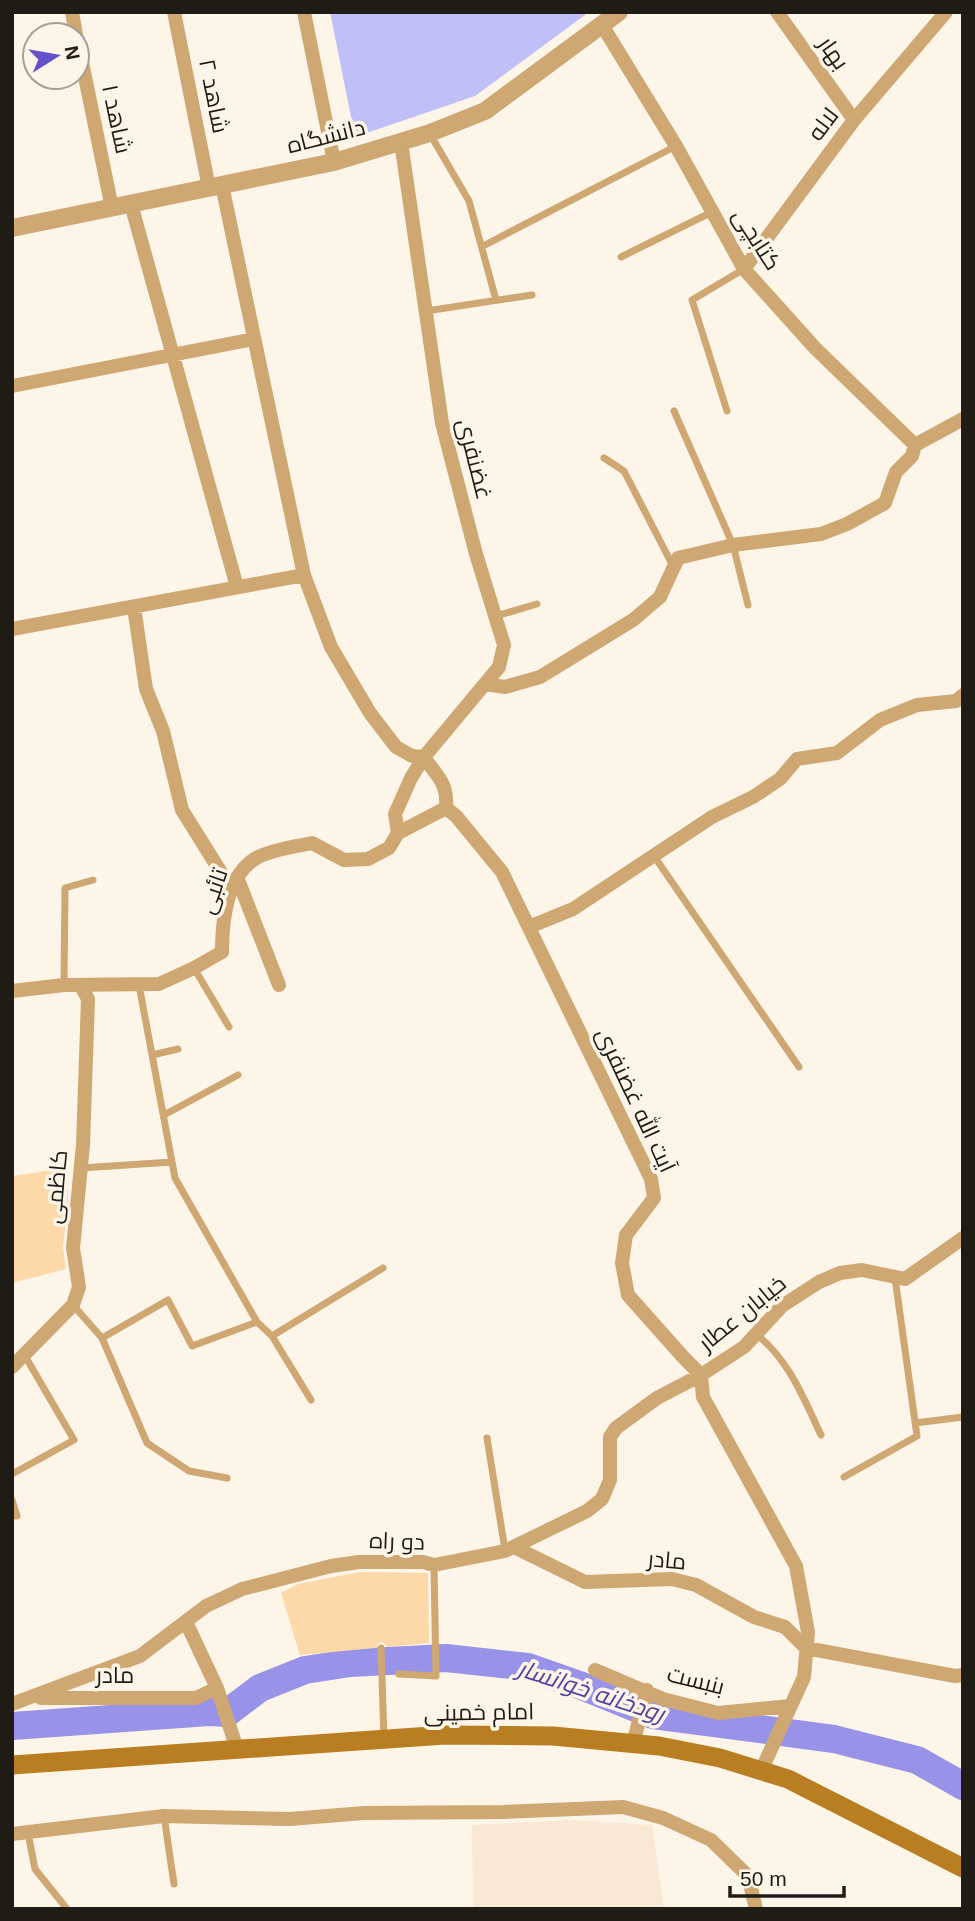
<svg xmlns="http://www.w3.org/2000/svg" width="975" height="1921" font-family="Helvetica,Cairo,sans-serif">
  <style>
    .built { fill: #f9e8d3 }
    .green { fill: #c1bff8 }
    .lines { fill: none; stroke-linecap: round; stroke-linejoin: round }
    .river { stroke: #9893e8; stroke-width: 28 }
    .building { fill: #fdd8a9 }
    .service { stroke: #cea773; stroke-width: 7 }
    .minor { stroke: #cea773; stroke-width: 14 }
    .tertiary { stroke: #cea773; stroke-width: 18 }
    .secondary { stroke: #b87e21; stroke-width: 19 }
    .labels { text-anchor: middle; stroke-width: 7; stroke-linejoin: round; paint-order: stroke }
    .street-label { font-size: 23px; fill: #1f1b15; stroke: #fef5e9 }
    .water-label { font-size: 24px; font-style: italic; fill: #5040a3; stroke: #fef5e9 }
  </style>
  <rect width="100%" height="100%" fill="#fef5e9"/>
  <!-- built -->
  <path class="built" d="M 571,1820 L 652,1825 L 664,1909 L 473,1909 L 472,1825 Z"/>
  <!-- green -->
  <path class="green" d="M 330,12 L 589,12 L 475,96 L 355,137 Z"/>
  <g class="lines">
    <!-- river -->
    <path class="river" d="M 12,1726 L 209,1712 L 227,1713 L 260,1688 L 305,1670 L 350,1663 L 446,1658 L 528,1667 L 582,1686 L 653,1715 L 834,1739 L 917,1760 L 963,1786"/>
  </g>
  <!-- building -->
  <path class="building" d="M 67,1168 L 68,1200 L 63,1247 L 66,1269 L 12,1283 L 12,1176 Z
    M 360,1572 L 428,1573 L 429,1643 L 387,1647 L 384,1643 L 380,1642 L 375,1648 L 300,1655 L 281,1593 L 298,1584 Z"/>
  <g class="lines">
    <!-- service -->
    <path class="service" d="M 430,134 L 469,201 L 496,300
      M 483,246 L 676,146
      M 621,257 L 712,212
      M 426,311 L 532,295
      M 674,411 L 733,545 L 748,605
      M 727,411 L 692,300 L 744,269
      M 604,458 L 624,471 L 673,566
      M 496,616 L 537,604
      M 654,856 L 799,1067
      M 194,968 L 229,1027
      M 64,985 L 65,888 L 93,880
      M 152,1055 L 178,1049
      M 164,1115 L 238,1075
      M 81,1168 L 172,1162
      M 73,1305 L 102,1338 L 147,1443 L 189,1471 L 227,1478
      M 257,1322 L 272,1336 L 383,1268
      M 756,1334 C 789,1360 803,1397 821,1435
      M 272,1336 L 311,1400
      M 102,1338 L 168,1300 L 192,1346 L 257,1322 L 175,1178 L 139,985
      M 915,1423 L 963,1417
      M 487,1438 L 505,1550
      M 12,1474 L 74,1440 L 25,1356
      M 844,1477 L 917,1436 L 895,1278
      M 12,1500 L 17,1516 L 12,1516
      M 381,1648 L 384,1738
      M 399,1674 L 436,1676 L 434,1565
      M 164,1816 L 174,1884
      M 28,1833 L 35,1869 L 67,1909"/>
    <!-- minor -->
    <path class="minor" d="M 72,12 L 76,35
      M 174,12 L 209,188
      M 304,12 L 334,162
      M 777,12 L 854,120
      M 602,25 L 676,146 L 744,269 L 815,348 L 915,445
      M 77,38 L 112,208
      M 222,185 L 304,575 L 331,647 L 370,713 L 396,747 L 412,756 L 424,757 C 437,777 448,782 446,808
      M 131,204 L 237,587
      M 744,269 L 854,120 L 946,12
      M 12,386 L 254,339
      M 134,607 L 146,689 L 163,731 L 182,810 L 232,890
      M 12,629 L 304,575
      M 485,684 L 505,687 L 540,677 L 633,620 L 660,597 L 678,558 L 733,545 L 821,534 L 847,524 L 885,503 L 896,472 L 912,456 L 915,445 L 963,419
      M 398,833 L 395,814 L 411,778 L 424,757 L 499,667 L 504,645 L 476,554 L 442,423 L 401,142
      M 237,877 L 279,985
      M 529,927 L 573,909 L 712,817 L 753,797 L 780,779 L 797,759 L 837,753 L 880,720 L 917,705 L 956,701 L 963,695
      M 12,991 L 64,985 L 159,984 L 194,968 L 222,952 C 222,920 227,874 258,857 C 274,849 294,847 312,843 L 344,860 L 368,859 L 389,848 L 398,833 L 446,808 L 456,816 L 502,872 L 651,1179 L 654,1198 L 626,1235 L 622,1263 L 628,1295 L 684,1358 L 701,1375 L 703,1397 L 796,1566 L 808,1632 L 804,1677 L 761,1771
      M 12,1367 L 73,1305 L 79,1287 L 73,1248 L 83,1145 L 88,999 L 81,986
      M 514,1547 L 585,1582 L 672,1579 L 696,1585 L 754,1617 L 785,1627 L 806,1648 L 955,1676 L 963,1675
      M 186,1622 L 217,1688 L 237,1749
      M 595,1670 L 663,1699 L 718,1713 L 790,1706
      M 41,1698 L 196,1698 L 217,1688
      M 12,1704 L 140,1656 L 206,1606 L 242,1589 L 331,1566 L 359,1562 L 423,1562 L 434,1565 L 505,1551 L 587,1511 L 602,1499 L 610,1480 L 610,1437 L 616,1428 L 657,1398 L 701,1375 L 744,1347 L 782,1306 L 819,1282 L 840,1273 L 862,1270 L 905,1279 L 963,1238
      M 633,1744 L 647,1690
      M 12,1834 L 164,1816 L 290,1819 L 364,1813 L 504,1812 L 623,1807 L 663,1818 L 711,1840 L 748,1876 L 756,1909"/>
    <!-- tertiary -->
    <path class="tertiary" d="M 12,228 L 334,162 L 430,133 L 485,111 L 619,12"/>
    <!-- secondary -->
    <path class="secondary" d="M 12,1765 L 445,1735 L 553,1736 L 659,1746 L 720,1758 L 788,1779 L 963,1868"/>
  </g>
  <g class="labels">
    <!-- street labels -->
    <g class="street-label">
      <text transform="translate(834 53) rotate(55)" y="8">بهار</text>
      <text transform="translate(214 96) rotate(79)" y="8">شاهد ۲</text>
      <text transform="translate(117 119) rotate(78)" y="8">شاهد ۱</text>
      <text transform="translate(823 124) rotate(-53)" y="8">لاله</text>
      <text transform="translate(326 136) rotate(-14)" y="8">دانشگاه</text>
      <text transform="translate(757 239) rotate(57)" y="8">کتابچی</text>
      <text transform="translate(475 459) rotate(76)" y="8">غضنفری</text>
      <text transform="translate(213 891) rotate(-71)" y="8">تائبی</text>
      <text transform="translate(636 1100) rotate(65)" y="8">آیت الله غضنفری</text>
      <text transform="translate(56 1187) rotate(-85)" y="8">کاظمی</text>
      <text transform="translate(742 1313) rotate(-39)" y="8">خیابان عطار</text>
      <text transform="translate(397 1541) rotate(2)" y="8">دو راه</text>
      <text transform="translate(667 1560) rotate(5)" y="8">مادر</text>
      <text x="115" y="1683">مادر</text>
      <text transform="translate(696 1680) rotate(14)" y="8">بنبست</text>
      <text transform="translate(479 1712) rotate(-1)" y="8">امام خمینی</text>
    </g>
    <!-- water labels -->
    <g class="water-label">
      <text transform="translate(591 1691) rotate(18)" y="8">رودخانه خوانسار</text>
    </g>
  </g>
  <!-- border -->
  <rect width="975" height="1921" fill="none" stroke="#1f1b15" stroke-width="28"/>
  <!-- north arrow -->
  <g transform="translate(56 56) rotate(79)"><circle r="33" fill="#fef5e9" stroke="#a59e94" stroke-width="2"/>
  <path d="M0-5L12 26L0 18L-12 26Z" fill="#6451ca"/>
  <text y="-10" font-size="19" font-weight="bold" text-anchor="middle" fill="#1f1b15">N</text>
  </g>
  <!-- scale -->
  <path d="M730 1886v10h114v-10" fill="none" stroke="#1f1b15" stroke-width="3.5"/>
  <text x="740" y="1886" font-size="21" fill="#1f1b15" stroke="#fef5e9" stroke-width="5" paint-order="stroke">50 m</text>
</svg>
